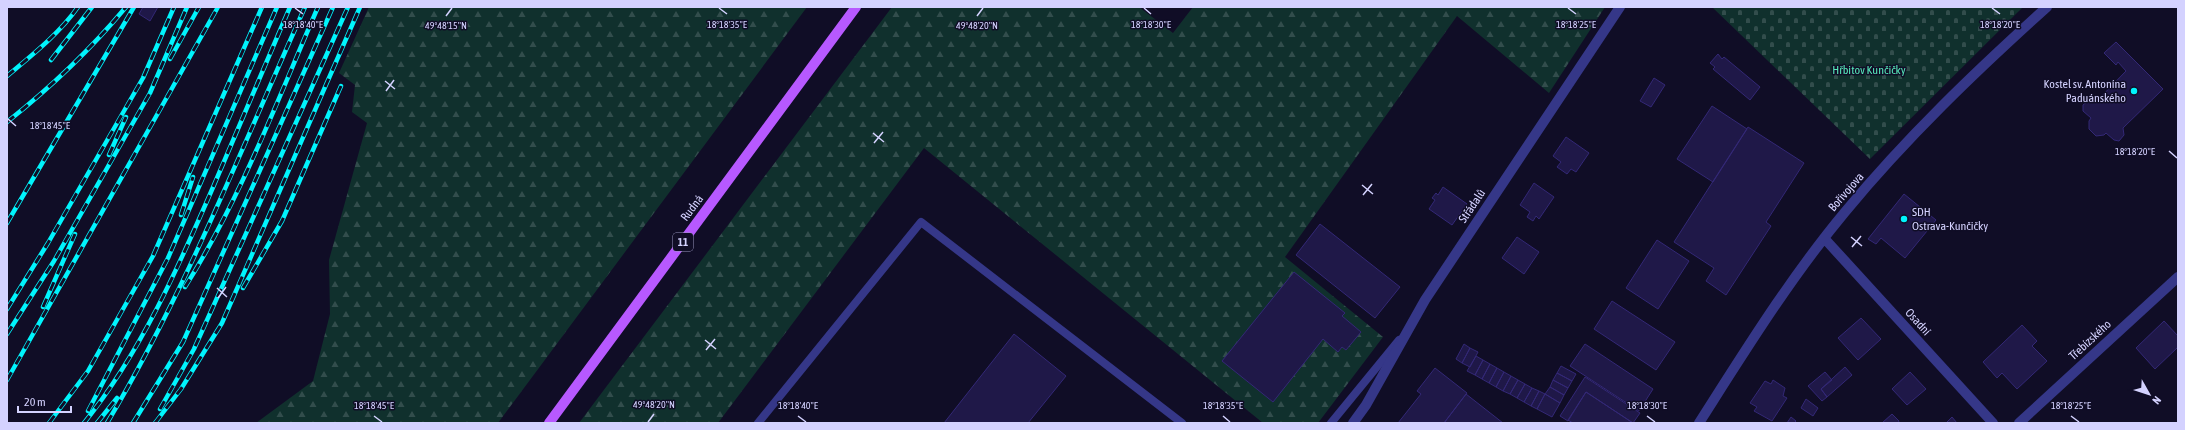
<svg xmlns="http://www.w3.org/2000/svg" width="2185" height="430" font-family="'Asap Condensed',sans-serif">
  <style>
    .forest { fill: url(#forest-firs) }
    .cemetery { fill: url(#cemetery-stones) }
    .building { fill: #1f1848; stroke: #332876 }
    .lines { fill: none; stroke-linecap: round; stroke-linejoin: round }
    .service { stroke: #353788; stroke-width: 8 }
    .minor { stroke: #353788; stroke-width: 10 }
    .primary { stroke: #b759ff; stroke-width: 10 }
    .rail-casing { stroke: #00f4fd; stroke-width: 4.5 }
    .rail { stroke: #100d26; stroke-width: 3; stroke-dasharray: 9; stroke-linecap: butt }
    .ticks { fill: none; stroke: #d4d2ff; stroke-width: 1.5 }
    .poi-dot { fill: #00f4fd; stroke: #100d26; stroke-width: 1.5 }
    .labels { text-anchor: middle; stroke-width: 3; stroke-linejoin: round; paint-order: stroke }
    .shield { fill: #100d26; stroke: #9997be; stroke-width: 1 }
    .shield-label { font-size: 11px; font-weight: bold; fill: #d4d2ff }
    .park-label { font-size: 12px; fill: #56e8ba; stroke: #100d26 }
    .poi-label { font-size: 12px; fill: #d4d2ff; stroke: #100d26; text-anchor: end }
    .street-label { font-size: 12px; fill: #d4d2ff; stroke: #100d26 }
    .ticks-label { font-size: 10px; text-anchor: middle; fill: #d4d2ff; stroke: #100d26; stroke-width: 3; stroke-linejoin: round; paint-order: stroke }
  </style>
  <defs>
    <pattern id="forest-firs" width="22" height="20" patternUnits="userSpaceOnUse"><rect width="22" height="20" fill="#10302d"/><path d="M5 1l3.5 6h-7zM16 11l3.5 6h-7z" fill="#324d4c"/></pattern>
    <pattern id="cemetery-stones" width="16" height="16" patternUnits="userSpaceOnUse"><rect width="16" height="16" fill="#10302d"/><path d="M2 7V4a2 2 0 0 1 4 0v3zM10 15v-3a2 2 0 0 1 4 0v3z" fill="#324d4c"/></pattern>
  </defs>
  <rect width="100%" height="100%" fill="#100d26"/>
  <!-- forest -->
  <path class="forest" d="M 369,7 L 807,7 L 498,423 L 256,423 L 313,381 L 330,314 L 329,260 L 367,123 L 352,112 L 355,85 L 339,73 Z
    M 892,7 L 1139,7 L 1173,33 L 1193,7 L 1605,7 L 1549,93 L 1457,16 L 1285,257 L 1383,337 L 1318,423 L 1263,423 L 924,148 L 718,423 L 579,423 Z"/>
  <!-- cemetery -->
  <path class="cemetery" d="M 1712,7 L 2023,7 L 1870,159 Z"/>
  <!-- building -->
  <path class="building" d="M 143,7 L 158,7 L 150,21 L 139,14 Z
    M 2116,42 L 2163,89 L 2123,128 L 2124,135 L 2119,141 L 2114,140 L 2106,133 L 2104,135 L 2096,136 L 2089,129 L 2089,121 L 2091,118 L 2083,111 L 2083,105 L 2089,100 L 2096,102 L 2126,71 L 2118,62 L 2116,65 L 2104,53 Z
    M 1718,54 L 1722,59 L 1724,57 L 1760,87 L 1750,100 L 1713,69 L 1715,67 L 1710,63 Z
    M 1654,78 L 1665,85 L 1651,107 L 1640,101 Z
    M 1712,106 L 1747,129 L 1713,182 L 1677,159 Z
    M 1748,127 L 1804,163 L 1766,222 L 1771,226 L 1726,295 L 1706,281 L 1714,268 L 1674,242 Z
    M 1566,137 L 1589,153 L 1576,172 L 1571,169 L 1567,174 L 1557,167 L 1561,162 L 1553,156 Z
    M 1534,183 L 1554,197 L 1539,219 L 1536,216 L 1533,221 L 1527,217 L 1530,212 L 1520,205 Z
    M 1443,187 L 1467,204 L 1452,225 L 1429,209 L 1435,200 L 1432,198 L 1436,193 L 1438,195 Z
    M 1904,194 L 1936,220 L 1905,258 L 1881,238 L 1876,244 L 1868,239 Z
    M 1320,224 L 1400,287 L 1375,318 L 1296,255 Z
    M 1517,237 L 1539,252 L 1524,274 L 1502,258 Z
    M 1657,240 L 1689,261 L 1658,309 L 1626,288 Z
    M 1294,272 L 1345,313 L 1342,316 L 1361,332 L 1346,350 L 1342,347 L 1338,352 L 1323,339 L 1273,402 L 1222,361 Z
    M 1612,301 L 1675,342 L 1656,370 L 1594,329 Z
    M 1861,318 L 1881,339 L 1858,360 L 1838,338 Z
    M 2164,321 L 2178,336 L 2178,347 L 2155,369 L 2136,348 Z
    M 2022,325 L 2037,341 L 2032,346 L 2047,361 L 2017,389 L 2002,373 L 1997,378 L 1983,362 Z
    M 1014,334 L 1066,376 L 1028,423 L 944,423 Z
    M 1464,344 L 1470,348 L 1462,363 L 1456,359 Z
    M 1585,344 L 1653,389 L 1639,411 L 1570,366 Z
    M 1470,348 L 1478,352 L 1470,367 L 1462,363 Z
    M 1476,356 L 1483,360 L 1475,375 L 1467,371 Z
    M 1483,360 L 1490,364 L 1482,379 L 1475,375 Z
    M 1490,364 L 1497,368 L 1489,383 L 1482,379 Z
    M 1561,366 L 1576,374 L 1572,381 L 1557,373 Z
    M 1845,367 L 1852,375 L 1827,397 L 1821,389 Z
    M 1435,368 L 1467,393 L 1444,423 L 1398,423 L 1421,394 L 1417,391 Z
    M 1497,368 L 1504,372 L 1496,387 L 1489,383 Z
    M 1504,372 L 1511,376 L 1503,391 L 1496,387 Z
    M 1825,372 L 1832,380 L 1821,389 L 1827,397 L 1822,401 L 1808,386 Z
    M 1910,372 L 1926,389 L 1907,405 L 1892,389 Z
    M 1557,373 L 1572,381 L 1568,388 L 1553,380 Z
    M 1511,376 L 1518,380 L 1510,394 L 1503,391 Z
    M 1585,377 L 1640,413 L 1633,423 L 1586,392 L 1568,421 L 1560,416 Z
    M 1518,380 L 1525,384 L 1517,398 L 1510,394 Z
    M 1553,380 L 1568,388 L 1564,395 L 1550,387 Z
    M 1773,380 L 1785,388 L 1783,396 L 1787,398 L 1772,421 L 1754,411 L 1757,407 L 1750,403 L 1765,381 L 1771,384 Z
    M 1525,384 L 1532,388 L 1524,402 L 1517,398 Z
    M 1550,387 L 1564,395 L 1560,403 L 1545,394 Z
    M 1532,388 L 1539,391 L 1531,406 L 1524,402 Z
    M 1539,391 L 1545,394 L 1537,409 L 1531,406 Z
    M 1586,392 L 1633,423 L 1635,423 L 1573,423 L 1568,420 Z
    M 1466,394 L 1503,423 L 1444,423 Z
    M 1545,394 L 1560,403 L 1552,417 L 1537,409 Z
    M 1806,399 L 1818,408 L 1813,416 L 1801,408 Z
    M 1892,414 L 1899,421 L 1898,423 L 1882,423 Z
    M 1791,417 L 1796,421 L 1794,423 L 1787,423 Z
    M 1952,417 L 1957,423 L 1946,423 Z"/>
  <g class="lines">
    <!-- service -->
    <path class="service" d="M 758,423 L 921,222 L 1182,423
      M 1331,423 L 1399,340"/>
    <!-- minor -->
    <path class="minor" d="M 1824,238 L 1993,423
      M 1353,423 L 1366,405 L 1425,300 L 1620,7
      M 1699,423 C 1745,351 1790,278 1845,212 C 1906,138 1976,71 2047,7
      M 2019,423 L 2178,277"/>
    <!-- primary -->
    <path class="primary" d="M 549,423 L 856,7"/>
    <defs>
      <path id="rail" d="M 170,59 L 199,7
        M 51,60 L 92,7
        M 7,76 C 32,55 59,34 78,7
        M 7,122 C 50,88 91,49 126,7
        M 109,155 L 126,117
        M 181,215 L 193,177
        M 7,223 L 134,7
        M 185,287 C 240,200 277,101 318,7
        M 243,288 L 282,221 L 341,86
        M 43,307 L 75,234
        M 7,309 L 48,243 L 143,78 L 174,7
        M 7,334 L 54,261 L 150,93 L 187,7
        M 7,380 L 218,7
        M 160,409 L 194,349 L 348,7
        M 88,411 L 168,258 L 277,7
        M 49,423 L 88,371 L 153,256 L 262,7
        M 84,423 C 141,352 178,268 214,185 C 239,126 265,66 290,7
        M 97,423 L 117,398
        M 107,423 C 186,291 242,147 305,7
        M 133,423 L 183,342 L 333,7
        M 155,423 L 181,389 L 222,323 L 360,7"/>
    </defs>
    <!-- rail casing -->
    <use href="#rail" class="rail-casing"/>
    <!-- rail -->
    <use href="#rail" class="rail"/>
  </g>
  <!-- ticks -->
  <path class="ticks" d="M 295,8 L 303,14M 719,8 L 727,14M 1144,8 L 1151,14M 1568,8 L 1576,14M 1992,8 L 2000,14M 446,16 L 452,8M 977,16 L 983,8M 385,81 L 395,89M 386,91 L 394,80M 8,119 L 16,126M 873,133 L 884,142M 874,143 L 883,132M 2169,151 L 2177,158M 1362,185 L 1373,194M 1363,195 L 1372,184M 1851,237 L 1862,246M 1852,247 L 1861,236M 217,288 L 227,297M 218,298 L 226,287M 705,340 L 716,349M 706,350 L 715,339M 374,416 L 382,422M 798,416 L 806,422M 1223,416 L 1230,422M 1647,416 L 1655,422M 2071,416 L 2079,422M 648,422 L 654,414"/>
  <!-- markers -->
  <g class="poi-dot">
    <circle cx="2134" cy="91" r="4"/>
    <circle cx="1904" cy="219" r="4"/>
  </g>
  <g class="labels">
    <!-- shield labels -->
    <rect class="shield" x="673" y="233" width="20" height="18" rx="3"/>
    <g class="shield-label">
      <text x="683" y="246">11</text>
    </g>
    <!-- park labels -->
    <g class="park-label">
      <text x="1869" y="74">Hřbitov Kunčičky</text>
    </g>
    <!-- poi labels -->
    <g class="poi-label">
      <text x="2126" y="88">Kostel sv. Antonína<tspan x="2126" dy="14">Paduánského</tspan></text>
      <text x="1912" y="216" text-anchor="start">SDH<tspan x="1912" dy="14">Ostrava-Kunčičky</tspan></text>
    </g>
    <!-- street labels -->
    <g class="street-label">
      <text transform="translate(1846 192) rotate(-49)" y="4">Bořivojova</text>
      <text transform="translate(1472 206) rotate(-56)" y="4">Střádalů</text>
      <text transform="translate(692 208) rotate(-53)" y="4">Rudná</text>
      <text transform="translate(1918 322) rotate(48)" y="4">Osadní</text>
      <text transform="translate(2090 340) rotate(-43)" y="4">Třebízského</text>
    </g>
  </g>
  <g class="ticks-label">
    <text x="303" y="28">18°18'40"E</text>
    <text x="727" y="28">18°18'35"E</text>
    <text x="1151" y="28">18°18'30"E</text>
    <text x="1576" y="28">18°18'25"E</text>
    <text x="2000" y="28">18°18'20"E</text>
    <text x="446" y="29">49°48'15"N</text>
    <text x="977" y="29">49°48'20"N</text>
    <text x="50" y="129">18°18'45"E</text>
    <text x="2135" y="155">18°18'20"E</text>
    <text x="654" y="408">49°48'20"N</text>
    <text x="374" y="409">18°18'45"E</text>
    <text x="798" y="409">18°18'40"E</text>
    <text x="1223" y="409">18°18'35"E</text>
    <text x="1647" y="409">18°18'30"E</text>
    <text x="2071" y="409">18°18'25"E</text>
  </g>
  <!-- border -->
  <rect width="2185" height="430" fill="none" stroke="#d4d2ff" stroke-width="16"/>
  <!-- north arrow -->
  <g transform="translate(2149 394) rotate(129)" stroke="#100d26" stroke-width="3" paint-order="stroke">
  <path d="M0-3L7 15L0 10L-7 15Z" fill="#d4d2ff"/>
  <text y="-6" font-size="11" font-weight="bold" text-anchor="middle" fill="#d4d2ff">N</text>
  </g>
  <!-- scale -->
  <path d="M18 406v6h53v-6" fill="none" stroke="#d4d2ff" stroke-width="2"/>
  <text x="24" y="406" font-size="12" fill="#d4d2ff" stroke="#100d26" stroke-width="3" paint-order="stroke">20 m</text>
</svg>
